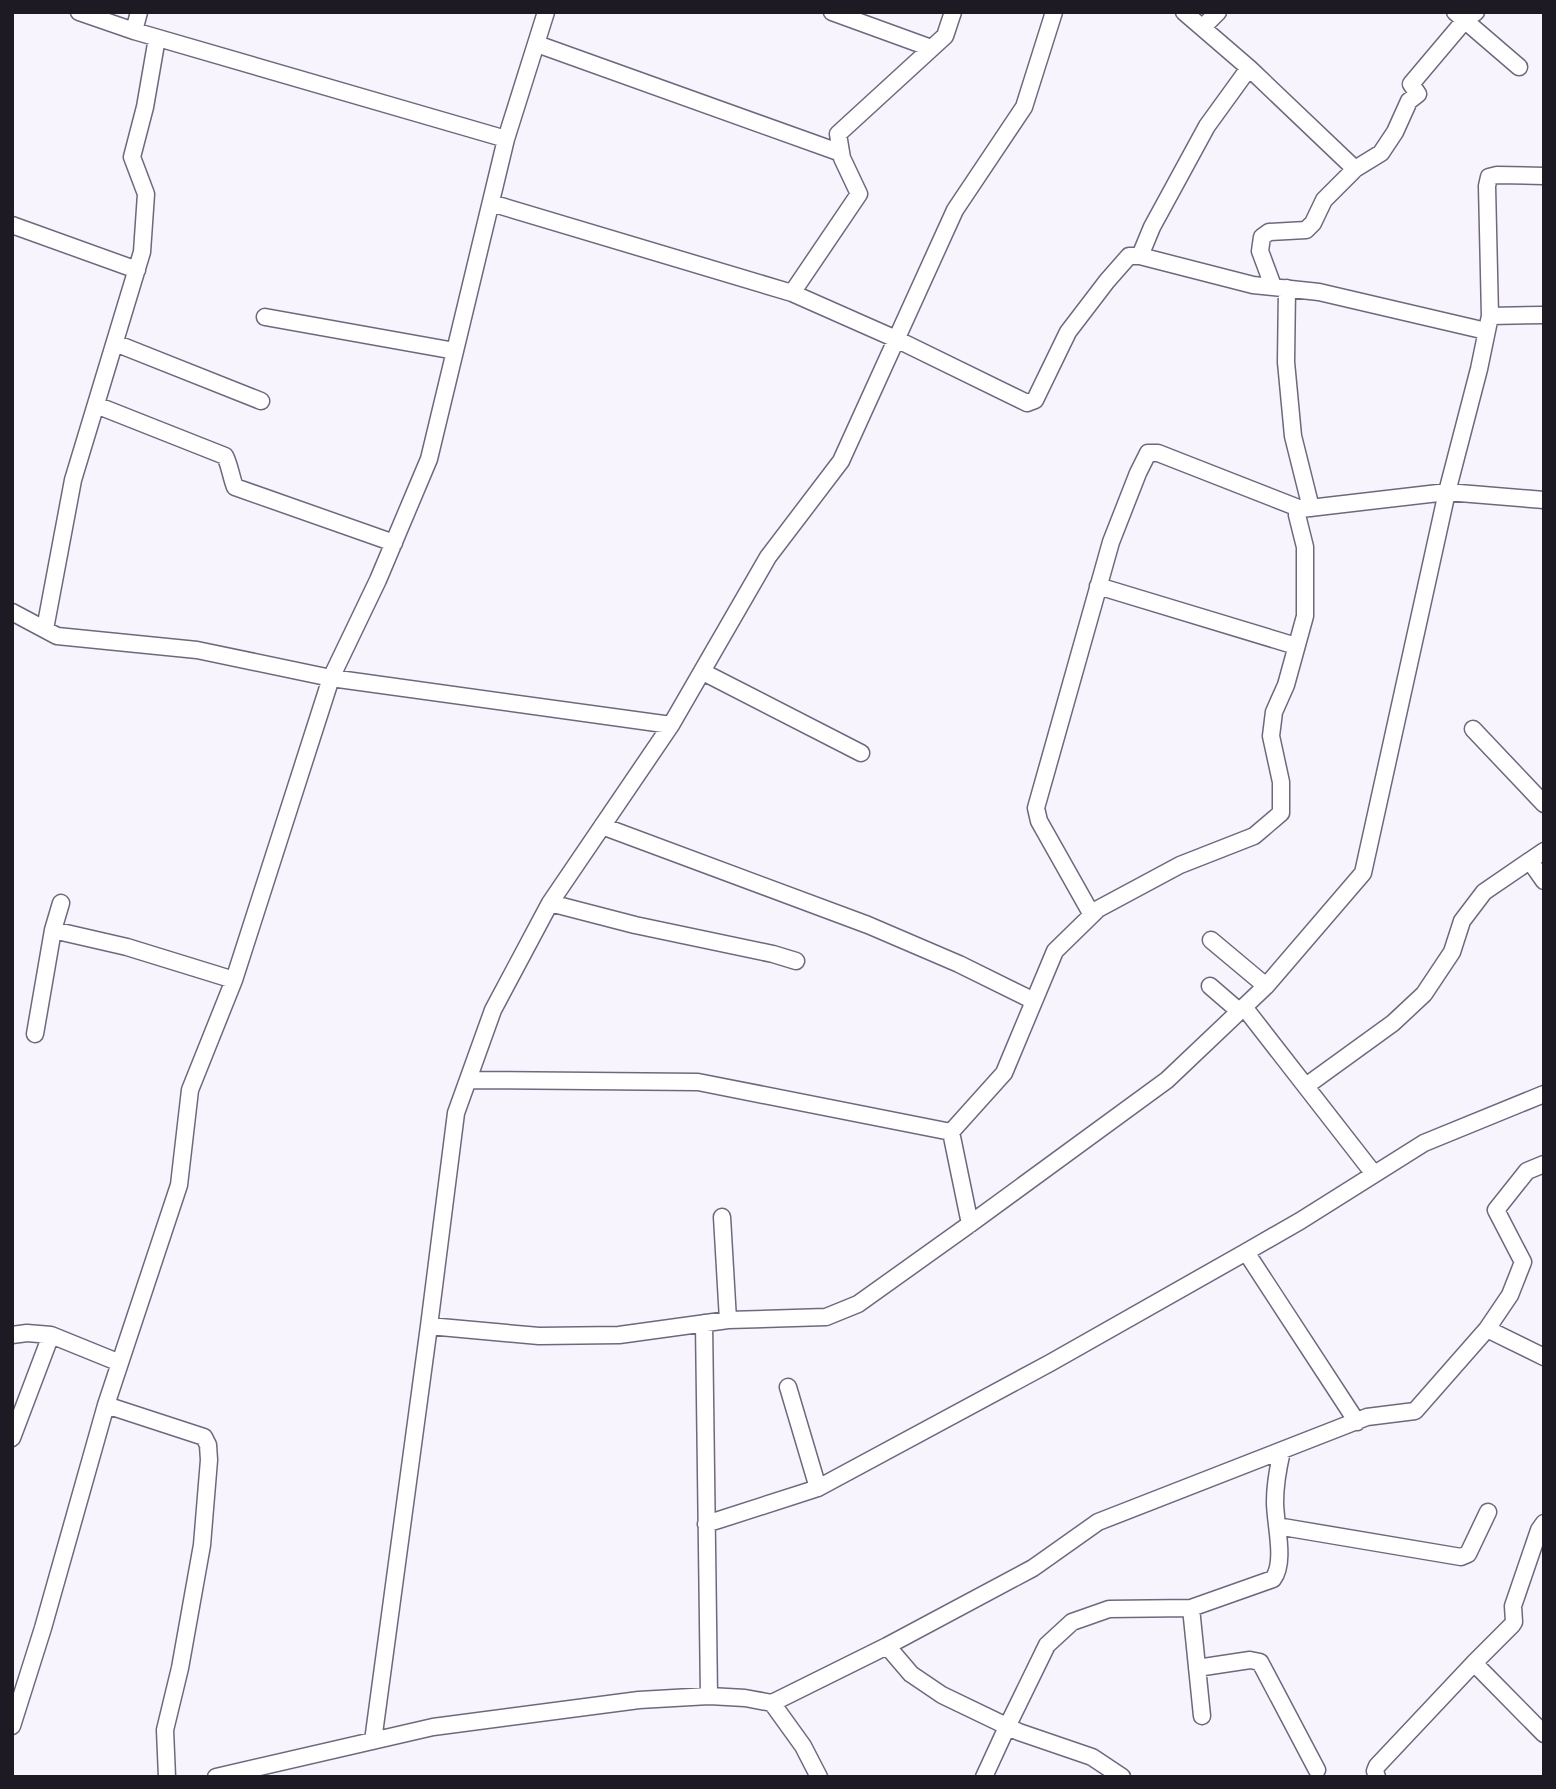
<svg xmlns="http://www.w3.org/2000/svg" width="1556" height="1789" font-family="'Archivo Narrow',sans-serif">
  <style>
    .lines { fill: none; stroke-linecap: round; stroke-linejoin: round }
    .street-casing { stroke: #6f687d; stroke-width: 19 }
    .street { stroke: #fff; stroke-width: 16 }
  </style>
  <rect width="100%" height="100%" fill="#f7f4fe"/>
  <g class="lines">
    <defs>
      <path id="street" d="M 79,12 L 134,31 L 506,139
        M 832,12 L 931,48
        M 1184,12 L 1249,68 L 1355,169
        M 1455,12 L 1519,67
        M 1203,27 L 1218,12
        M 134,31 L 139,12
        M 537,44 L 841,153
        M 491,203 L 792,293 L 896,339 L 1027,403 L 1035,400 L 1068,332 L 1107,281 L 1129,256 L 1140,256 L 1253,285 L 1319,292 L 1486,331
        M 12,225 L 137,270
        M 1140,256 L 1152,227 L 1207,126 L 1249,68
        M 1273,286 L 1260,251 L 1262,237 L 1269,232 L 1306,230 L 1313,223 L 1324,200 L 1355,169 L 1381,153 L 1395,132 L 1409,101 L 1418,94 L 1411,84 L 1465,20 L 1476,12
        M 1287,288 L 1286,362 L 1293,436 L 1311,508
        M 792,293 L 859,194 L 842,158 L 838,134 L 945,36 L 953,12
        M 1490,316 L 1544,315
        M 265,317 L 455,351
        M 115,343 L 261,401
        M 96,405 L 225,456 C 230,466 231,477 235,487 L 394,543
        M 1098,586 L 1296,646
        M 12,612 L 57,636 L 197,650 L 331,678 L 671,725 L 768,557 L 841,461 L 955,210 L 1024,107 L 1054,12
        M 45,629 L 73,480 L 142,252 L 146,194 L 132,157 L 145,107 L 157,38
        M 703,672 L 861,753
        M 1473,729 L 1544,804
        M 602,826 L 868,925 L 959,964 L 1034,1001
        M 1530,861 L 1544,881
        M 550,903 L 635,925 L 773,954 L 796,961
        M 1092,915 L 1039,821 L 1036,808 L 1111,542 L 1138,473 L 1148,453 L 1158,453 L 1301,509 L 1447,492 L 1544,500
        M 53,930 L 127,947 L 234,980
        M 1211,940 L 1266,986
        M 1210,986 L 1239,1011
        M 1244,1007 L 1374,1174
        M 35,1034 L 53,930 L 61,903
        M 468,1080 L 698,1082 L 951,1132 L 970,1224
        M 1306,1086 L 1393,1023 L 1424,994 L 1452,952 L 1462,921 L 1484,892 L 1544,851
        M 951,1132 L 1004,1073 L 1055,951 L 1098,909 L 1180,865 L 1254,836 L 1281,813 L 1281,782 L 1271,736 L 1274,712 L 1286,685 L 1305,616 L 1305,547 L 1297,515 L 1301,509
        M 722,1217 L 728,1320
        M 1246,1252 L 1357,1422
        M 704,1323 L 709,1696
        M 429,1326 L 539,1336 L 619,1335 L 728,1320 L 826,1317 L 858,1304 L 970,1224 L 1167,1080 L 1266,986 L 1363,873 L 1447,492 L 1479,369 L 1490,316 L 1487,186 L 1489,177 L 1497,175 L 1544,176
        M 1487,1329 L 1544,1357
        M 12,1335 L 27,1333 L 51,1335 L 12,1438
        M 51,1335 L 120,1363
        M 788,1387 L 818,1488
        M 106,1405 L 204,1437 L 208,1445 L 209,1460 L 202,1545 L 180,1668 L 165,1730 L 167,1777
        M 706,1524 L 818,1488 L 1050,1363 L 1246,1252 L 1300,1221 L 1424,1143 L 1544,1094
        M 1277,1526 L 1461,1557 L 1468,1554 L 1488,1512
        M 1191,1608 L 1202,1716
        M 887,1646 L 911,1674 L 942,1695 L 1019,1732 L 1092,1757 L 1122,1777
        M 1474,1663 L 1544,1734
        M 1197,1668 L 1250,1660 L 1260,1662 L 1317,1770
        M 772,1703 L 887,1646 L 1033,1568 L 1098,1522 L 1367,1417 L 1415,1411 L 1487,1329 L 1510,1295 L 1523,1262 L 1496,1210 L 1527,1171 L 1544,1164
        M 12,1726 L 43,1628 L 106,1405 L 179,1185 L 190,1090 L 234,980 L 331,678 L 378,580 L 429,459 L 506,139 L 546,12
        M 373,1741 L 429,1326 L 456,1113 L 493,1010 L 550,903 L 671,725
        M 216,1777 L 433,1727 L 639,1700 L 709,1696 L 745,1698 L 772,1703 L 803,1746 L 819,1777
        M 984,1777 L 1007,1727 L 1047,1645 L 1072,1622 L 1109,1609 L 1191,1608 L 1273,1579 C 1286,1562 1275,1524 1275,1502 C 1275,1484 1278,1468 1282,1451
        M 1377,1777 L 1375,1771 L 1377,1766 L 1474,1663 L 1512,1625 L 1514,1622 L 1513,1606 L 1539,1530 L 1544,1523"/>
    </defs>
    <!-- street casing -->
    <use href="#street" class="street-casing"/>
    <!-- street -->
    <use href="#street" class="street"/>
  </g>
  <!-- border -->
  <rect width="1556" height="1789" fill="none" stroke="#1d1a23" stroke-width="28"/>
</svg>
